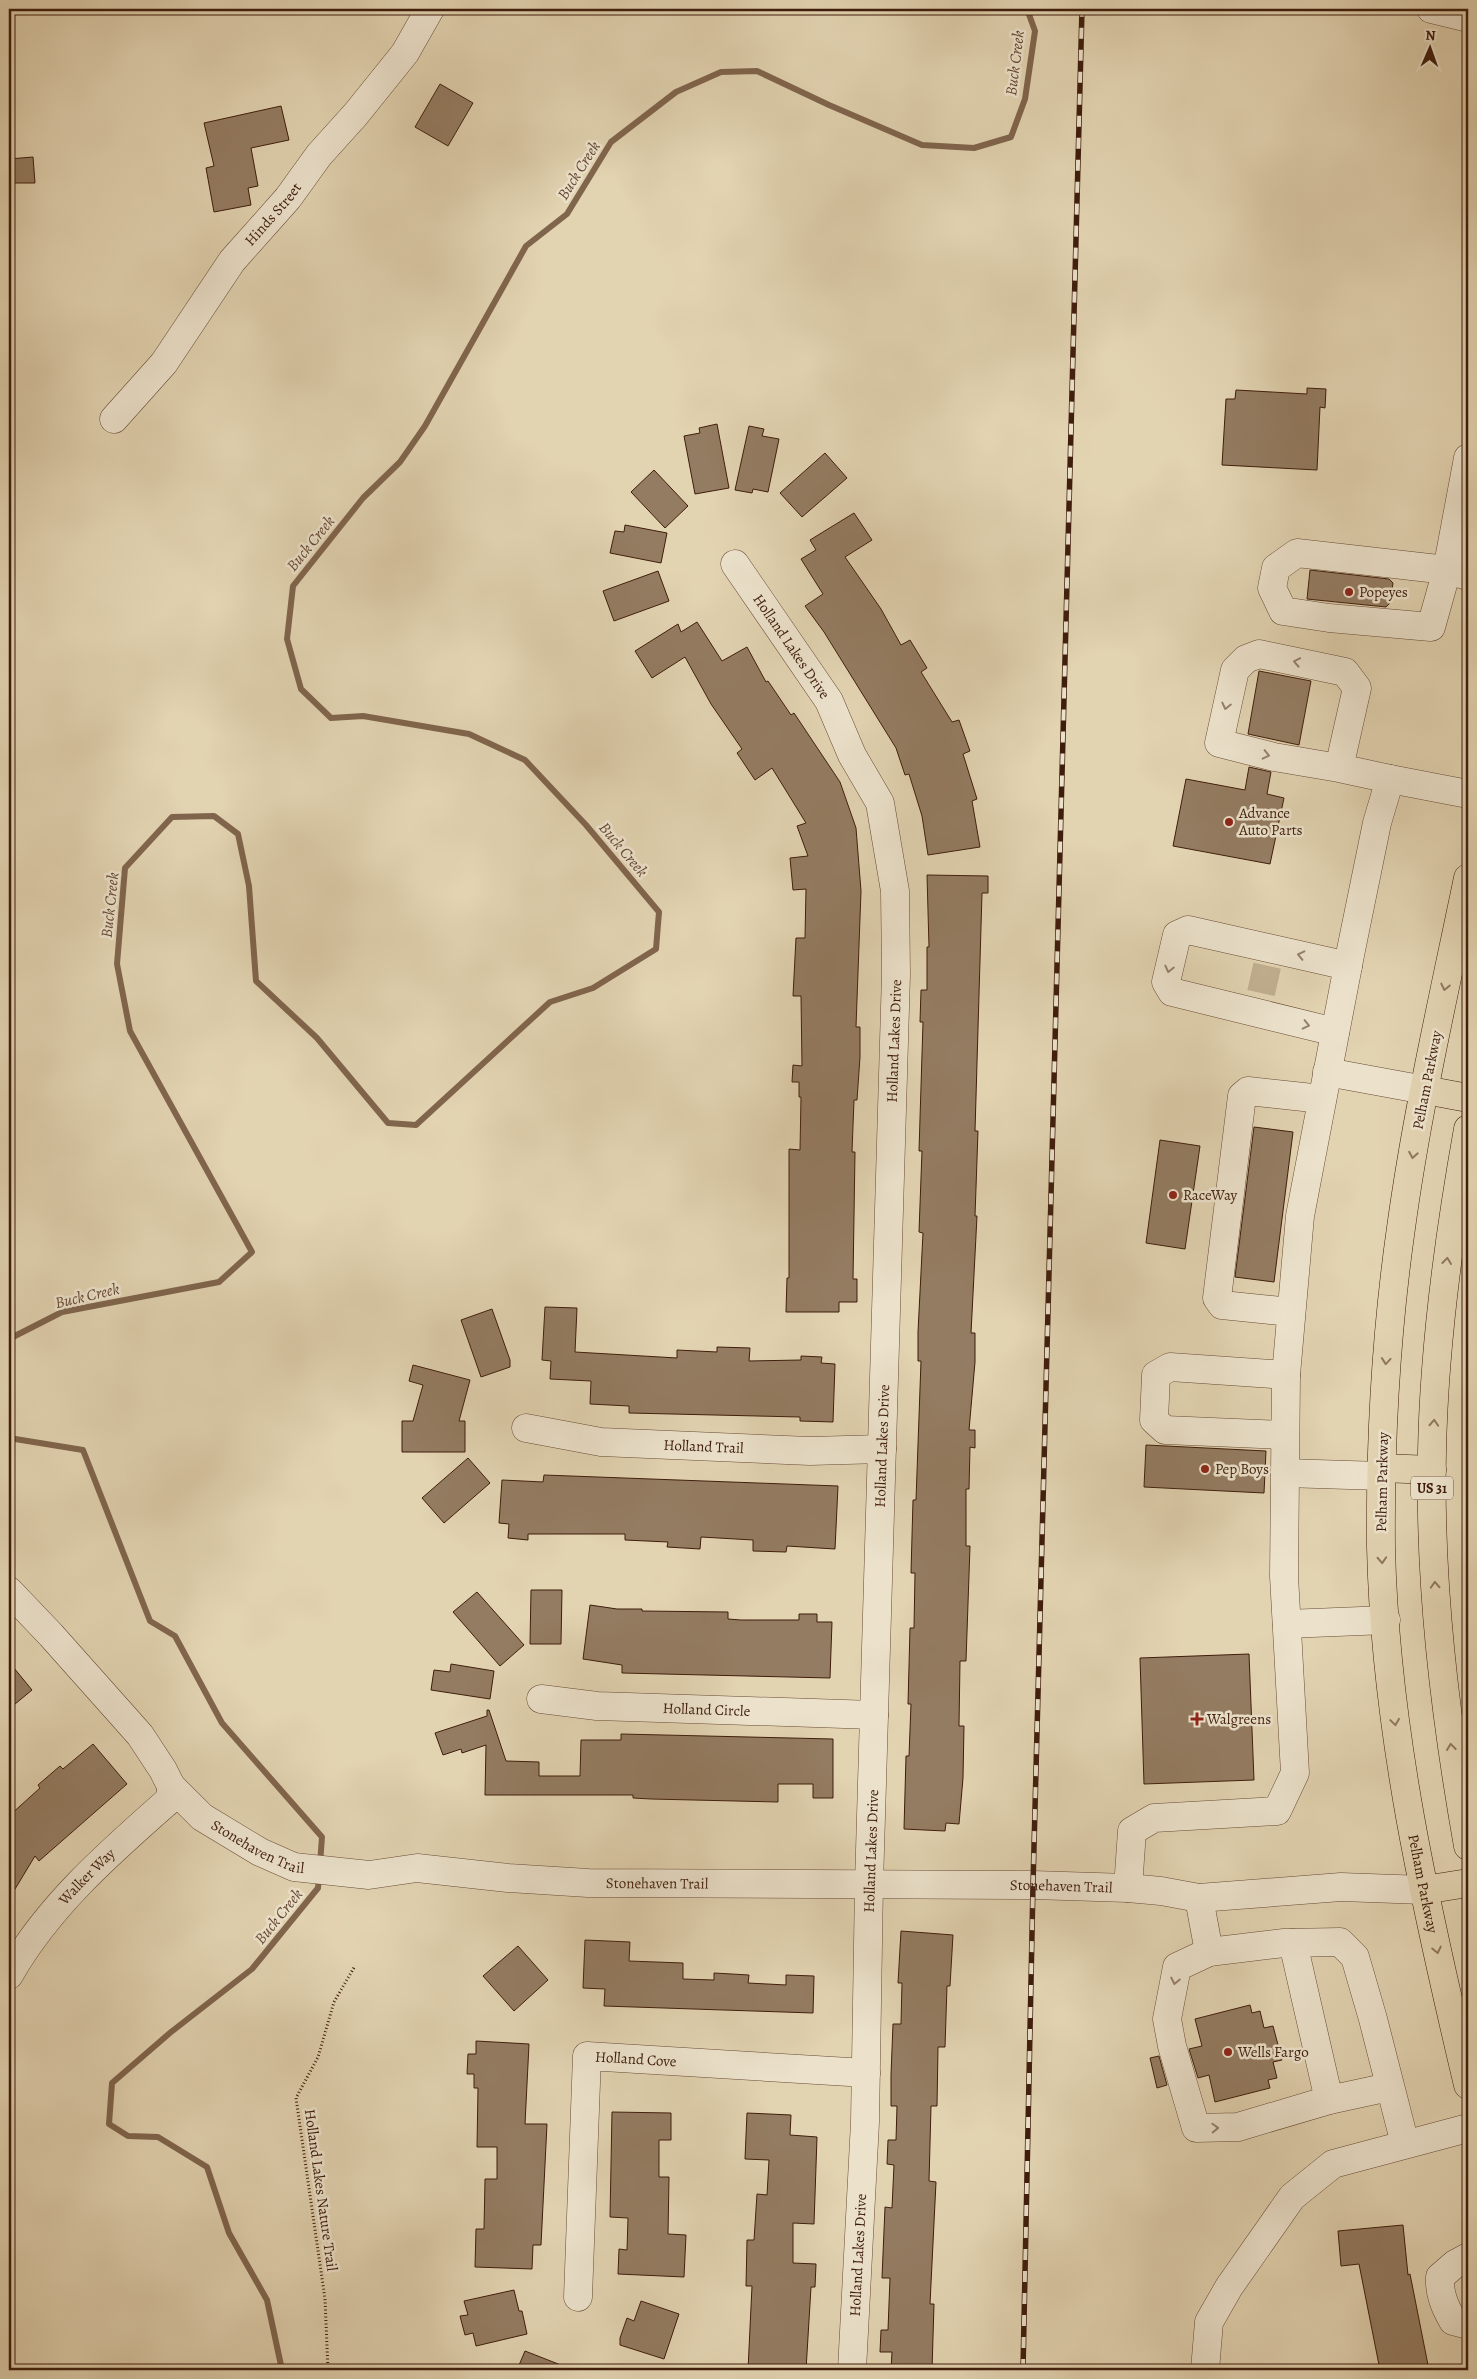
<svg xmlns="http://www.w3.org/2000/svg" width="1477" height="2379" font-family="Alegreya,serif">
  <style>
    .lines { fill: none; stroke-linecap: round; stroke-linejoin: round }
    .stream { stroke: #80654d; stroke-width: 6 }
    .building { fill: #947c62; stroke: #3f1d0c }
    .minor-tunnel { stroke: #c1af90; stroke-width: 28; stroke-dasharray: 28 14; stroke-linecap: butt }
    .minor-casing { stroke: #684a35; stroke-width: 29 }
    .major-casing { stroke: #3f1d0c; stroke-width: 29 }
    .path { stroke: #3f1d0c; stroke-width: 3; stroke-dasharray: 1 2.5; stroke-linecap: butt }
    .minor { stroke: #ece2cc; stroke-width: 28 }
    .major { stroke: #e2d3b1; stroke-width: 28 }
    .rail-casing { stroke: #3f1d0c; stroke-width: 5.5 }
    .rail { stroke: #ece2cc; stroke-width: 4; stroke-dasharray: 11; stroke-linecap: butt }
    .oneway { stroke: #96806c }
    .oneway2 { stroke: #90785e }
    .poi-dot { fill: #8f2418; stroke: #ece2cc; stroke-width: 2 }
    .labels { text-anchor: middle; stroke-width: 5; stroke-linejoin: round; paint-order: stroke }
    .shield { fill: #ece2cc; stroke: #735846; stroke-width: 1 }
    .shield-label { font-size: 14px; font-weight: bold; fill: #3f1d0c }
    .street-label { font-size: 15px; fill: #3f1d0c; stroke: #ece2cc }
    .poi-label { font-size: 15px; fill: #3f1d0c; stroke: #ece2cc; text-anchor: start }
    .water-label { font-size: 16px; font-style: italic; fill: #654732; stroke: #ece2cc }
  </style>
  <rect width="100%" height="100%" fill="#e2d3b1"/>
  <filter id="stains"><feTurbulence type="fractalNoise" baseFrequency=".004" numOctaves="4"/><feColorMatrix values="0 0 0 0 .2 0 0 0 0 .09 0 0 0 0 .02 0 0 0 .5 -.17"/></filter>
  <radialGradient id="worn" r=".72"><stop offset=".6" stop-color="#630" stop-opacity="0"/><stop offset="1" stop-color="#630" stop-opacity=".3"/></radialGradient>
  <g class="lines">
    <!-- stream -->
    <path class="stream" d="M 9,1339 L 62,1312 L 219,1282 L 252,1252 L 130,1031 L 117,964 L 125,868 L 172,817 L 214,816 L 238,834 L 249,886 L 256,981 L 317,1038 L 388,1123 L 416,1125 L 550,1002 L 593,988 L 656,949 L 659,912 L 586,825 L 525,760 L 469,734 L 363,716 L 331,718 L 301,689 L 287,639 L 293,586 L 363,498 L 400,462 L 425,426 L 526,246 L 567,214 L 611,142 L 676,92 L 721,72 L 757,71 L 829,105 L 922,145 L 974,148 L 1011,137 L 1025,99 L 1035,31 L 1027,9
      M 9,1438 L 83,1450 L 150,1621 L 175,1636 L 222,1723 L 322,1837 L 320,1864
      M 282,2370 L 267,2300 L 229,2233 L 207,2167 L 158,2137 L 128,2136 L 109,2124 L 112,2083 L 171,2032 L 252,1969 L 318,1888 L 319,1876"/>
  </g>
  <!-- building -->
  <path class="building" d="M 440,84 L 473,103 L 448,146 L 415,127 Z
    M 281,106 L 289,140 L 251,148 L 258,186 L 248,188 L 251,205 L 214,212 L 206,168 L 214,166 L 204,123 Z
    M 33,157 L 35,183 L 9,183 L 9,159 Z
    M 1307,388 L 1326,389 L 1325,408 L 1320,407 L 1317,470 L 1222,465 L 1226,399 L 1235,399 L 1236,390 L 1307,394 Z
    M 717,424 L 729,488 L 695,494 L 684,436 L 700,433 L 699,428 Z
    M 749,426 L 764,429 L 762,436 L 779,439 L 768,492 L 753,489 L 752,493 L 735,490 Z
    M 825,453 L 847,478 L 802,517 L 780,493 Z
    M 654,470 L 688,506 L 665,528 L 631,492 Z
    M 854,513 L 872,540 L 845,557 L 881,609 L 901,645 L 910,640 L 927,668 L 921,672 L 952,722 L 959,720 L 970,751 L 963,754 L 977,799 L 972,801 L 980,847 L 928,855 L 922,816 L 909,774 L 905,775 L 896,748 L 824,632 L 805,606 L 823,594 L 801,559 L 816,550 L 810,540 Z
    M 625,525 L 667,533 L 661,563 L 610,553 L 615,531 L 624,532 Z
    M 1310,570 L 1389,579 L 1393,583 L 1390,603 L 1386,607 L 1307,599 Z
    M 658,571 L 669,601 L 614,621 L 603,591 Z
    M 697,622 L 722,661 L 747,647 L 766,682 L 768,681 L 791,715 L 794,713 L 840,782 L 856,828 L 861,891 L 856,1027 L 860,1027 L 860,1057 L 857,1100 L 854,1100 L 852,1152 L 855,1152 L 853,1279 L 857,1279 L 857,1302 L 839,1302 L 839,1312 L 786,1312 L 787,1278 L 789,1278 L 789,1149 L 800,1150 L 801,1097 L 799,1097 L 799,1082 L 792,1082 L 793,1065 L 802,1066 L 801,996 L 793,996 L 796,938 L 805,938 L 806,889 L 793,890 L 790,858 L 808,856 L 797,826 L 806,823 L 772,768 L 755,780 L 737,753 L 742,749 L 711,704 L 685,657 L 652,678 L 635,651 L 678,624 L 681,632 Z
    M 1259,671 L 1311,681 L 1299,745 L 1248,734 Z
    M 1249,767 L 1271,772 L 1267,794 L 1284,798 L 1270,864 L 1173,846 L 1186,779 L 1245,790 Z
    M 927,875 L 988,876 L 988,893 L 982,893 L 975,1131 L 978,1131 L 975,1216 L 977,1216 L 971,1333 L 975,1333 L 975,1362 L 969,1430 L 975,1430 L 975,1448 L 970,1447 L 969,1489 L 966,1489 L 966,1546 L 970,1546 L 966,1661 L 960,1661 L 959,1726 L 964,1726 L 963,1778 L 959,1824 L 946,1823 L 945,1831 L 904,1829 L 906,1756 L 909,1756 L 911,1704 L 908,1704 L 910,1628 L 914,1628 L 915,1573 L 911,1573 L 913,1500 L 916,1500 L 921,1361 L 918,1361 L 918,1332 L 923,1233 L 919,1232 L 922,1151 L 919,1151 L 923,1022 L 920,1022 L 921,990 L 927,990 L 927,947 L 929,947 Z
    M 1254,1127 L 1293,1132 L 1274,1282 L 1235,1277 Z
    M 1160,1140 L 1200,1146 L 1185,1249 L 1146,1243 Z
    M 545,1307 L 577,1308 L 575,1352 L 677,1358 L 677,1350 L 717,1352 L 717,1347 L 750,1348 L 749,1361 L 801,1360 L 801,1356 L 822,1357 L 821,1363 L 835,1364 L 833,1422 L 800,1421 L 800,1417 L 629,1413 L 629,1406 L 590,1404 L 591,1381 L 550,1379 L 551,1361 L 542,1360 Z
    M 492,1309 L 510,1360 L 510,1367 L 481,1377 L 461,1320 Z
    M 413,1365 L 470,1380 L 459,1421 L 465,1421 L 465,1452 L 402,1452 L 402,1421 L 413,1421 L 423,1385 L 409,1381 Z
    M 1146,1445 L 1266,1451 L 1264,1493 L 1144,1487 Z
    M 468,1458 L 490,1483 L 444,1523 L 422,1498 Z
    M 544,1475 L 838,1486 L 835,1549 L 787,1546 L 786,1552 L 753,1551 L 753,1540 L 701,1537 L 700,1549 L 667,1547 L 668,1542 L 625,1540 L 625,1534 L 528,1534 L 528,1540 L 508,1538 L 509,1524 L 499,1523 L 502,1480 L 543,1482 Z
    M 531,1590 L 562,1590 L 561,1644 L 530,1644 Z
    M 477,1592 L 524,1645 L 500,1666 L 453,1612 Z
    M 590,1605 L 617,1609 L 642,1609 L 642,1611 L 728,1612 L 728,1619 L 741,1620 L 799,1620 L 799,1614 L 817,1614 L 817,1622 L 832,1622 L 830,1678 L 622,1673 L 622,1665 L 583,1659 Z
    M 1249,1654 L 1254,1780 L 1144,1784 L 1140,1658 Z
    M 9,1662 L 32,1690 L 9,1709 Z
    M 451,1664 L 494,1671 L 490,1699 L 431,1690 L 434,1670 L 450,1672 Z
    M 487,1710 L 489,1710 L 506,1761 L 539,1762 L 539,1776 L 580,1776 L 581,1740 L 621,1740 L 621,1734 L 833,1739 L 833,1798 L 813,1798 L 813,1784 L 778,1784 L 778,1802 L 651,1799 L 633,1798 L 633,1795 L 485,1795 L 486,1745 L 462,1753 L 461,1749 L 443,1755 L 435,1733 L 487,1716 Z
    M 93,1744 L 127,1784 L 39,1861 L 35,1856 L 9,1899 L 9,1816 L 40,1788 L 38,1785 L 60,1766 L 63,1769 Z
    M 901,1931 L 953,1935 L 950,1986 L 947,1986 L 945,2047 L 938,2047 L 937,2106 L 931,2106 L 929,2181 L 936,2182 L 930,2304 L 934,2304 L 932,2370 L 891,2370 L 892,2352 L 880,2352 L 881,2330 L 888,2330 L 890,2278 L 882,2278 L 885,2207 L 892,2208 L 894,2165 L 887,2164 L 888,2140 L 896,2140 L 897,2106 L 891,2106 L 891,2075 L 893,2024 L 901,2024 L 902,1983 L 898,1983 Z
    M 585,1940 L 630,1942 L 629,1961 L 683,1963 L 683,1979 L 714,1980 L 714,1973 L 749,1975 L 748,1983 L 786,1985 L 786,1975 L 814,1976 L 813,2013 L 604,2006 L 605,1989 L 583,1988 Z
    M 518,1946 L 548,1980 L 514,2011 L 483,1976 Z
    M 1250,2005 L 1252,2013 L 1260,2011 L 1264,2028 L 1273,2026 L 1282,2060 L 1273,2062 L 1277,2078 L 1268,2080 L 1270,2088 L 1215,2102 L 1209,2075 L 1198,2078 L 1189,2049 L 1202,2046 L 1195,2019 Z
    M 476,2041 L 529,2044 L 525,2124 L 547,2124 L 541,2245 L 533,2245 L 532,2269 L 475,2267 L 476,2229 L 484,2229 L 485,2179 L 497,2179 L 497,2147 L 477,2147 L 478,2088 L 474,2088 L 474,2074 L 467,2074 L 468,2054 L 476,2054 Z
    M 1159,2056 L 1167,2085 L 1157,2088 L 1150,2058 Z
    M 612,2112 L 671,2113 L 671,2140 L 659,2140 L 659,2177 L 669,2177 L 668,2234 L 686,2235 L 684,2277 L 618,2274 L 619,2249 L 627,2250 L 628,2218 L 610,2217 Z
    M 747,2113 L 791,2115 L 790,2135 L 817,2137 L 814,2224 L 793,2223 L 793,2263 L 816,2264 L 815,2287 L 811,2287 L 806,2370 L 748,2370 L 752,2286 L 746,2286 L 747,2240 L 754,2240 L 757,2194 L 767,2195 L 769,2160 L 745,2159 Z
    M 1403,2225 L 1408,2275 L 1410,2274 L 1429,2370 L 1380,2370 L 1359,2264 L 1341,2266 L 1338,2231 Z
    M 514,2290 L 519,2311 L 522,2311 L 527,2334 L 476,2346 L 473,2333 L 465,2335 L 460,2316 L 468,2315 L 464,2301 Z
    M 641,2301 L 679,2314 L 664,2359 L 620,2345 L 620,2338 L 627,2318 L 634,2321 Z
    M 525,2351 L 571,2369 L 570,2370 L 517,2370 Z"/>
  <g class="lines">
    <!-- minor-tunnel -->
    <path class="minor-tunnel" d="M 1261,993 L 1268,962"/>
    <defs>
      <g id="minor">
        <path d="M 1431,9 L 1468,18"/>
        <path id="s1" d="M 114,419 L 164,363 L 232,261 L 288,198 L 319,155 L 356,114 L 405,53 L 430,9"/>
        <path d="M 1468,458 L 1447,570 L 1468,576"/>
        <path d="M 1297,553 L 1447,570 L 1431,627 L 1329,618 L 1283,611 L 1272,588 L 1276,568 Z"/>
        <path id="s2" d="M 735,564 L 829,701 L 852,755 L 880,803 L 895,891 L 896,974 L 869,1884 L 865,2122 L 852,2370"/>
        <path d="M 1339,768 L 1274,757 L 1219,743 L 1235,670 L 1246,659 L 1259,654 L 1345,672 L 1357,688 L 1339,768 L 1390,779"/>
        <path d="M 1335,1032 L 1172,992 L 1166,982 L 1177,935 L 1188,930 L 1348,966"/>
        <path d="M 1327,1072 L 1425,1090"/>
        <path d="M 1291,1312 L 1222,1305 L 1217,1298 L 1242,1096 L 1248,1091 L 1322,1099"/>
        <path id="s3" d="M 526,1428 L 601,1442 L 810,1451 L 882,1449"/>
        <path d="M 1285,1435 L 1165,1430 L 1154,1420 L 1156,1375 L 1170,1367 L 1286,1375"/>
        <path d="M 1285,1473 L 1381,1476"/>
        <path id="s4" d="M 9,1591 L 51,1635 L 140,1735 L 163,1770 L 171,1786 L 202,1817 L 260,1852 L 294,1867 L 369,1875 L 417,1868 L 508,1878 L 588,1883 L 1033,1885 L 1128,1888 L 1161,1891 L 1199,1898 L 1341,1887 L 1424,1890"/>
        <path d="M 1287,1624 L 1386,1620"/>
        <path id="s5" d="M 541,1699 L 597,1706 L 874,1715"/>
        <path d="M 1128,1888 L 1132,1831 L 1154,1818 L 1277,1811 L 1295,1773 L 1284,1576 L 1286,1375 L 1300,1216 L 1351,950 L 1377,823 L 1390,779 L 1468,794"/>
        <path d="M 1199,1898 L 1209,1952 L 1284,1943 L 1340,1942 L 1355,1957 L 1373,2019 L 1405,2144"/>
        <path d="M 1293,1943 L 1329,2100 L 1389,2087"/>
        <path d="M 1209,1952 L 1177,1967 L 1167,2019 L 1172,2046 L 1196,2128 L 1238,2127 L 1329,2100"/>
        <path id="s6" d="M 9,1975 C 48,1906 109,1853 168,1801 L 171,1794 L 171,1786"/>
        <path d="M 1468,2257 L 1455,2264 L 1440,2277 C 1439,2294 1445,2307 1453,2321 L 1468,2325"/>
        <path id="s7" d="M 578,2297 L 587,2056 L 866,2073"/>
        <path d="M 1205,2370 L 1209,2322 L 1229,2287 L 1292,2197 L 1333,2164 L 1468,2128"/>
      </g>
      <g id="major">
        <path id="s8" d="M 1468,878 C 1444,994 1417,1111 1401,1228 C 1386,1333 1380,1440 1381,1547 C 1385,1729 1426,1908 1468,2085"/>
        <path d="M 1425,1090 L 1468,1098"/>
        <path d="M 1468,1129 C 1449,1235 1434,1343 1432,1452 C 1429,1585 1445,1716 1468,1846"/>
        <path d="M 1382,1468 L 1432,1470"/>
        <path d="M 1424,1890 L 1468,1883"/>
      </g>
    </defs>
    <!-- minor casing -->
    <use href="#minor" class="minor-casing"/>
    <!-- major casing -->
    <use href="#major" class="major-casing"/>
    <!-- path -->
    <path class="path" d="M 328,2370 L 325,2299 L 296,2098 L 318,2057 L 334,2002 L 355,1966"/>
    <!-- minor -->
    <use href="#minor" class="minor"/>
    <!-- major -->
    <use href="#major" class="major"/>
    <defs>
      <path id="rail" d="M 1023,2370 L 1033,1885 L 1082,9"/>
    </defs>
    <!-- rail casing -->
    <use href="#rail" class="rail-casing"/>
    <!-- rail -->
    <use href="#rail" class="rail"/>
  </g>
  <!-- one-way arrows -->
  <defs><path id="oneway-chevron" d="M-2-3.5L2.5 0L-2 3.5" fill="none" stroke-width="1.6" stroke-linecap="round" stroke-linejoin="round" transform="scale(1.25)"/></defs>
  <g class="oneway">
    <use href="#oneway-chevron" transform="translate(1297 662) rotate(-169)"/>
    <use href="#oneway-chevron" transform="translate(1226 706) rotate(103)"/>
    <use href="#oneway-chevron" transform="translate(1266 755) rotate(13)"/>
    <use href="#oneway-chevron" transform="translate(1301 955) rotate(-167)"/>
    <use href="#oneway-chevron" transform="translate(1169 969) rotate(103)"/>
    <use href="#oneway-chevron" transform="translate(1306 1025) rotate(13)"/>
    <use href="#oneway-chevron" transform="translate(1175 1981) rotate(102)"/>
    <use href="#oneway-chevron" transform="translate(1215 2128) rotate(-2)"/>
  </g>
  <g class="oneway2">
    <use href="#oneway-chevron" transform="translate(1445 987) rotate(102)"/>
    <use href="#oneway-chevron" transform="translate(1413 1155) rotate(100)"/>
    <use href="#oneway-chevron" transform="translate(1447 1261) rotate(-83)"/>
    <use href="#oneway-chevron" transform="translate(1386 1361) rotate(95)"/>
    <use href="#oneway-chevron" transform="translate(1434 1423) rotate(-87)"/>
    <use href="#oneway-chevron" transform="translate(1382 1560) rotate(87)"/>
    <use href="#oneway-chevron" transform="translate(1435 1585) rotate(-93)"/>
    <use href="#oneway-chevron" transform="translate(1395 1722) rotate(82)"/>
    <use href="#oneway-chevron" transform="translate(1451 1747) rotate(-97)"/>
    <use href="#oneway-chevron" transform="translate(1437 1950) rotate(78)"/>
  </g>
  <!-- markers -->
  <g class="poi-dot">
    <circle cx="1349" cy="592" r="5"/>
    <circle cx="1229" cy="822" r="5"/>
    <circle cx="1173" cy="1195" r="5"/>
    <circle cx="1205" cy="1469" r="5"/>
    <path d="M1194.5 1711.5h5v5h5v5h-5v5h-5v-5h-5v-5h5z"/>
    <circle cx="1228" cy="2052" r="5"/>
  </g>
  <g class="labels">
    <!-- shield labels -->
    <rect class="shield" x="1411" y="1476.5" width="42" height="23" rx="4"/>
    <g class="shield-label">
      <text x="1432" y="1493">US 31</text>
    </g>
    <!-- street labels -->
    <g class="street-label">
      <text dy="5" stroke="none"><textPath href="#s1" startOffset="260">Hinds Street</textPath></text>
      <text dy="5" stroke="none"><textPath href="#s2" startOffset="100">Holland Lakes Drive</textPath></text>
      <text transform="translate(894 1041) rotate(-88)" y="5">Holland Lakes Drive</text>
      <text transform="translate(1427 1080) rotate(-79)" y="5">Pelham Parkway</text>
      <text transform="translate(882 1446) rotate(-88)" y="5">Holland Lakes Drive</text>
      <text dy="5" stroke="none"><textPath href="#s3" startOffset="179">Holland Trail</textPath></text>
      <text transform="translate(1382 1482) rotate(-89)" y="5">Pelham Parkway</text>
      <text dy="5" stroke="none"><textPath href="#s5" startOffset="166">Holland Circle</textPath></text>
      <text dy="5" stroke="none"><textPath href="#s4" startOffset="362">Stonehaven Trail</textPath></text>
      <text transform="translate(871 1851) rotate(-88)" y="5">Holland Lakes Drive</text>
      <text dy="5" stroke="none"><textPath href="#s6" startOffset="126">Walker Way</textPath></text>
      <text dy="5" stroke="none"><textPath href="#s4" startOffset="768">Stonehaven Trail</textPath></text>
      <text dy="5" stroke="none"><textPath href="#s8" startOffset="1016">Pelham Parkway</textPath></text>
      <text dy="5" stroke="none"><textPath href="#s4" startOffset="1172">Stonehaven Trail</textPath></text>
      <text dy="5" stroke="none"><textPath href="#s7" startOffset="290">Holland Cove</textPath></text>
      <text transform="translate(321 2190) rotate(82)" y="5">Holland Lakes Nature Trail</text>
      <text transform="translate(858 2255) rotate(-87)" y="5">Holland Lakes Drive</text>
    </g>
    <!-- poi labels -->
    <g class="poi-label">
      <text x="1359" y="597">Popeyes</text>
      <text x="1239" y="818">Advance<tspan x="1239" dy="17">Auto Parts</tspan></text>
      <text x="1183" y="1200">RaceWay</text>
      <text x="1215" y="1474">Pep Boys</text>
      <text x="1207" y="1724">Walgreens</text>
      <text x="1238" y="2057">Wells Fargo</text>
    </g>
    <!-- water labels -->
    <g class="water-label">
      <text transform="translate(1014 63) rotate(-83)" y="6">Buck Creek</text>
      <text transform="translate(578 170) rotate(-58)" y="6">Buck Creek</text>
      <text transform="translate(310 543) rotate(-51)" y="6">Buck Creek</text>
      <text transform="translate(624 849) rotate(50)" y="6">Buck Creek</text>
      <text transform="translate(109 905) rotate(-84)" y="6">Buck Creek</text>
      <text transform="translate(87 1295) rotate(-13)" y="6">Buck Creek</text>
      <text transform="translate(278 1916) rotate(-51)" y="6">Buck Creek</text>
    </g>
  </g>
  <!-- margin -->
  <rect width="1477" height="2379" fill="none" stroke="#e2d3b1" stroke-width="30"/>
  <rect x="10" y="10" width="1457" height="2359" fill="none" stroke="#3f1d0c" stroke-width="2.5"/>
  <rect x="15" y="15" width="1447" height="2349" fill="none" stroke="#3f1d0c"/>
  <!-- north arrow -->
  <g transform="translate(1430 48) rotate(2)" stroke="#ece2cc" stroke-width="4" paint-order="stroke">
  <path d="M0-4L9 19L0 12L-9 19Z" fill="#3f1d0c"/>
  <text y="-8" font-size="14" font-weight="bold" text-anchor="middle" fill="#3f1d0c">N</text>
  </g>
  <rect width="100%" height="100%" filter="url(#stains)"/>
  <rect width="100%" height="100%" fill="url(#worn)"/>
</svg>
